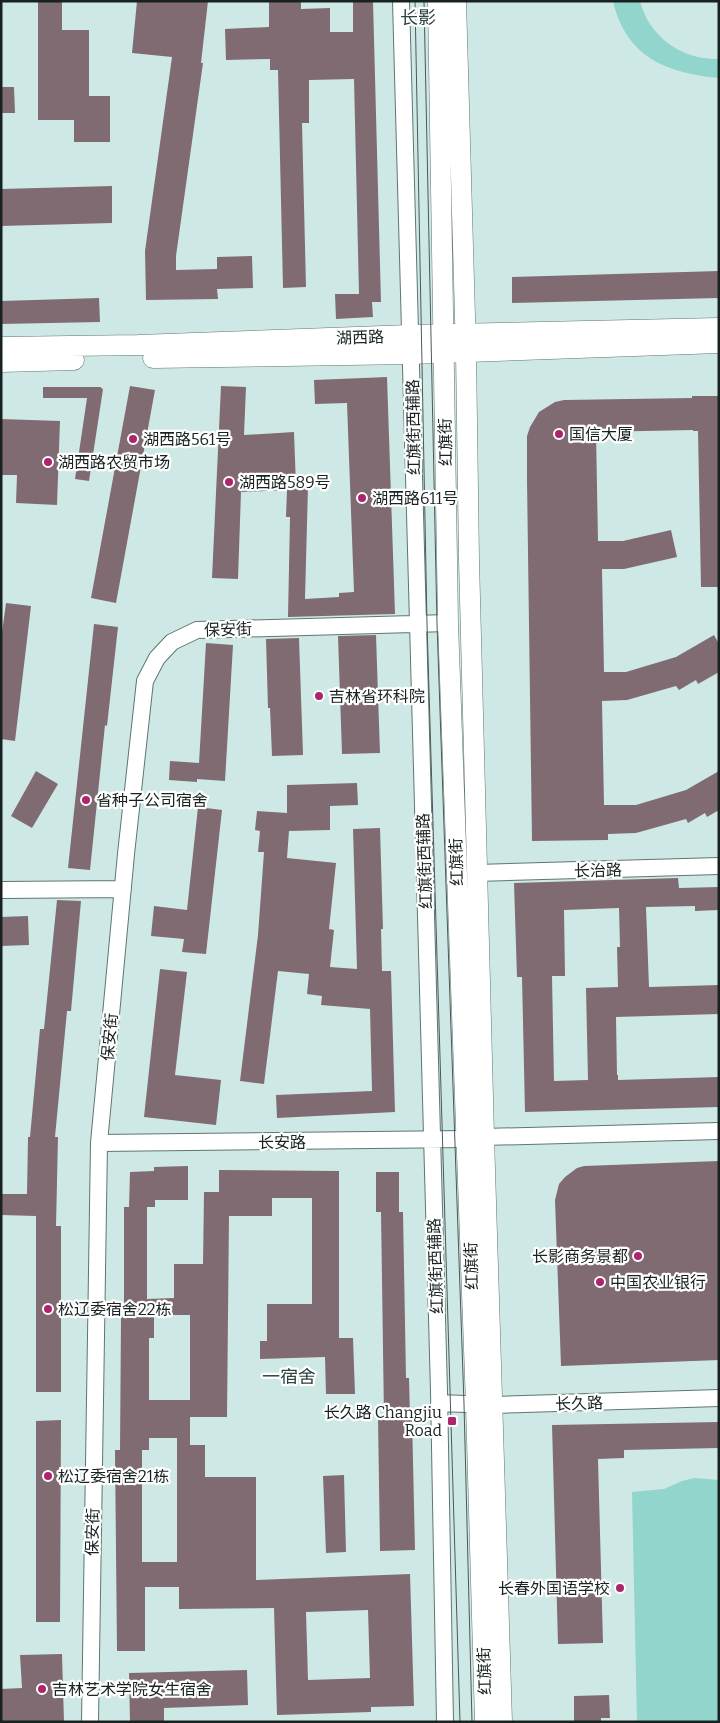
<svg xmlns="http://www.w3.org/2000/svg" width="720" height="1723" font-family="Bitter,'Noto Sans SC',serif">
  <style>
    .green { fill: #91d5cc }
    .building { fill: #806b72; fill-rule: evenodd }
    .lines { fill: none; stroke-linecap: round; stroke-linejoin: round }
    .minor-casing { stroke: #5d7672; stroke-width: 18 }
    .major-casing { stroke: #5d7672; stroke-width: 21 }
    .minor { stroke: #fff; stroke-width: 16 }
    .major { stroke: #fff; stroke-width: 20 }
    .tram { stroke: #4a5957; stroke-width: 1 }
    .poi-dot { fill: #ac256c; stroke: #fff; stroke-width: 2 }
    .labels { text-anchor: middle; stroke-width: 4.5; stroke-linejoin: round; paint-order: stroke }
    .street-label { font-size: 16px; fill: #182221; stroke: #fff }
    .poi-label { font-size: 16px; fill: #182221; stroke: #fff; text-anchor: start }
    .neighbourhood-label { font-size: 18px; fill: #2d4441; stroke: #fff }
  </style>
  <rect width="100%" height="100%" fill="#cee9e5"/>
  <!-- green -->
  <path class="green" d="M 613,1 L 640,1 C 649,37 682,60 719,59 L 719,78 C 666,73 626,57 613,1 Z
    M 694,1478 L 719,1480 L 719,1722 L 637,1722 L 632,1492 L 664,1489 L 682,1481 Z"/>
  <!-- building -->
  <path class="building" d="M 38,1 L 62,1 L 62,30 L 89,30 L 89,96 L 110,96 L 110,142 L 74,142 L 74,120 L 38,120 Z
    M 137,1 L 208,1 L 201,63 L 203,63 L 176,256 L 176,270 L 217,269 L 217,257 L 252,256 L 253,288 L 217,289 L 218,299 L 146,300 L 145,251 L 172,57 L 132,53 Z
    M 269,1 L 301,1 L 301,9 L 330,8 L 330,32 L 353,32 L 353,1 L 373,1 L 381,302 L 372,302 L 373,317 L 336,319 L 335,294 L 359,294 L 354,79 L 309,80 L 309,123 L 302,123 L 306,287 L 283,288 L 278,70 L 270,70 L 270,59 L 226,60 L 225,29 L 269,27 Z
    M 1,87 L 14,87 L 15,113 L 1,113 Z
    M 112,186 L 112,223 L 1,226 L 1,189 Z
    M 719,271 L 719,298 L 512,303 L 512,277 Z
    M 99,298 L 100,322 L 1,324 L 1,301 Z
    M 387,377 L 395,614 L 288,617 L 290,517 L 286,517 L 287,490 L 241,492 L 238,579 L 212,578 L 221,386 L 246,387 L 244,435 L 294,432 L 296,486 L 308,486 L 305,599 L 339,597 L 339,593 L 354,592 L 347,403 L 315,404 L 314,380 Z
    M 130,386 L 155,390 L 116,603 L 91,598 Z
    M 43,387 L 101,387 L 101,388 L 103,389 L 89,481 L 75,479 L 87,398 L 43,398 Z
    M 692,396 L 719,396 L 719,587 L 701,587 L 698,431 L 693,431 L 693,430 L 596,432 L 598,541 L 623,541 L 671,530 L 677,557 L 624,569 L 602,569 L 604,672 L 626,672 L 676,657 L 714,635 L 719,644 L 719,672 L 698,684 L 696,680 L 679,690 L 676,686 L 627,700 L 602,701 L 604,805 L 636,805 L 686,790 L 719,771 L 719,810 L 707,817 L 705,813 L 688,823 L 686,819 L 636,833 L 608,834 L 608,840 L 532,841 L 527,480 L 527,436 L 530,427 L 539,412 L 555,402 L 564,400 L 692,398 Z
    M 1,419 L 60,421 L 57,505 L 16,503 L 17,475 L 1,475 Z
    M 6,603 L 31,606 L 15,741 L 1,739 L 1,640 Z
    M 94,624 L 118,627 L 107,726 L 105,725 L 90,870 L 68,868 Z
    M 376,635 L 380,753 L 342,754 L 338,636 Z
    M 299,638 L 303,755 L 272,756 L 270,708 L 268,708 L 266,639 Z
    M 206,643 L 233,645 L 225,781 L 197,779 L 197,782 L 169,780 L 170,761 L 199,763 Z
    M 36,771 L 58,784 L 32,828 L 11,816 Z
    M 357,783 L 358,805 L 330,806 L 330,830 L 289,831 L 287,858 L 336,863 L 329,929 L 334,930 L 330,967 L 357,969 L 353,829 L 380,828 L 383,929 L 381,929 L 382,971 L 391,971 L 395,1112 L 277,1118 L 276,1095 L 372,1091 L 370,1009 L 321,1005 L 322,996 L 307,994 L 309,974 L 278,971 L 264,1084 L 240,1081 L 258,935 L 264,852 L 258,852 L 260,831 L 255,830 L 257,811 L 287,813 L 287,785 Z
    M 198,807 L 222,810 L 206,954 L 182,952 L 184,939 L 151,936 L 154,906 L 187,910 Z
    M 678,878 L 679,888 L 719,887 L 719,910 L 695,911 L 695,906 L 646,907 L 649,987 L 719,985 L 719,1014 L 616,1017 L 617,1075 L 618,1075 L 618,1080 L 719,1077 L 719,1107 L 525,1112 L 522,977 L 517,977 L 514,883 ZM 619,908 L 620,947 L 617,947 L 618,987 L 586,988 L 588,1080 L 554,1081 L 552,976 L 565,976 L 564,910 Z
    M 57,900 L 81,901 L 71,1011 L 67,1011 L 55,1137 L 58,1137 L 56,1226 L 61,1226 L 61,1392 L 36,1392 L 36,1216 L 1,1215 L 1,1194 L 27,1194 L 28,1137 L 30,1137 L 40,1029 L 44,1029 Z
    M 28,916 L 29,945 L 1,946 L 1,917 Z
    M 160,969 L 187,972 L 175,1075 L 221,1080 L 216,1125 L 144,1117 Z
    M 719,1161 L 719,1360 L 561,1366 L 555,1200 L 559,1184 L 565,1177 L 577,1168 L 584,1166 Z
    M 188,1166 L 188,1200 L 155,1200 L 155,1207 L 147,1207 L 147,1299 L 174,1298 L 174,1264 L 203,1264 L 204,1192 L 219,1192 L 219,1170 L 339,1171 L 339,1338 L 353,1338 L 355,1394 L 326,1394 L 325,1357 L 260,1359 L 260,1341 L 267,1341 L 267,1304 L 312,1304 L 312,1198 L 272,1198 L 272,1216 L 229,1216 L 227,1417 L 190,1417 L 190,1445 L 205,1445 L 205,1477 L 256,1477 L 256,1580 L 410,1574 L 414,1706 L 371,1707 L 371,1712 L 277,1715 L 274,1608 L 179,1609 L 179,1587 L 145,1587 L 145,1651 L 117,1651 L 115,1450 L 120,1450 L 121,1317 L 124,1317 L 124,1207 L 129,1207 L 130,1172 L 154,1171 L 154,1167 ZM 154,1315 L 190,1315 L 190,1400 L 149,1400 L 149,1338 L 154,1338 ZM 149,1438 L 177,1438 L 177,1562 L 142,1562 L 142,1450 L 149,1450 ZM 368,1610 L 370,1678 L 308,1680 L 306,1612 Z
    M 376,1172 L 399,1172 L 399,1212 L 403,1212 L 406,1378 L 409,1378 L 410,1416 L 412,1416 L 415,1550 L 380,1551 L 378,1417 L 384,1417 L 381,1212 L 376,1212 Z
    M 61,1420 L 60,1622 L 36,1622 L 36,1421 Z
    M 719,1422 L 719,1448 L 624,1450 L 624,1458 L 598,1459 L 603,1643 L 558,1644 L 552,1425 Z
    M 344,1475 L 346,1552 L 326,1553 L 323,1476 Z
    M 62,1654 L 64,1722 L 1,1722 L 1,1689 L 22,1688 L 20,1655 Z
    M 247,1670 L 248,1705 L 164,1708 L 164,1722 L 130,1722 L 129,1673 Z
    M 609,1695 L 610,1718 L 601,1718 L 601,1722 L 574,1722 L 574,1696 Z"/>
  <g class="lines">
    <defs>
      <path id="minor" d="M 401,1 L 439,1391 L 445,1722
        M 477,873 L 719,866
        M 1,890 L 123,889
        M 484,1137 L 719,1131
        M 99,1143 L 466,1139
        M 439,1403 L 492,1405 L 719,1398
        M 90,1722 L 99,1143 L 126,854 L 145,681 L 157,658 L 172,642 L 197,630 L 448,623"/>
      <path id="major" d="M 438,1 L 448,623 L 476,1405 L 485,1722
        M 456,1 L 466,352 L 469,560 L 484,1137 L 502,1722
        M 1,347 L 138,345 L 410,335 L 719,328
        M 153,358 L 411,354 L 719,343
        M 1,362 L 74,360"/>
    </defs>
    <!-- minor casing -->
    <use href="#minor" class="minor-casing"/>
    <!-- major casing -->
    <use href="#major" class="major-casing"/>
    <!-- minor -->
    <use href="#minor" class="minor"/>
    <!-- major -->
    <use href="#major" class="major"/>
    <!-- tram -->
    <path class="tram" d="M 415,1 L 427,624 L 460,1722
      M 424,1 L 437,624 L 464,1404 L 472,1722"/>
  </g>
  <!-- markers -->
  <g class="poi-dot">
    <circle cx="559" cy="434" r="5"/>
    <circle cx="133" cy="439" r="5"/>
    <circle cx="48" cy="462" r="5"/>
    <circle cx="229" cy="482" r="5"/>
    <circle cx="362" cy="498" r="5"/>
    <circle cx="319" cy="696" r="5"/>
    <circle cx="86" cy="800" r="5"/>
    <circle cx="638" cy="1256" r="5"/>
    <circle cx="600" cy="1282" r="5"/>
    <circle cx="48" cy="1309" r="5"/>
    <rect x="447" y="1416" width="10" height="10" rx="2.5"/>
    <circle cx="48" cy="1476" r="5"/>
    <circle cx="620" cy="1588" r="5"/>
    <circle cx="42" cy="1689" r="5"/>
  </g>
  <g class="labels">
    <!-- street labels -->
    <g class="street-label">
      <text transform="translate(360 337) rotate(-2)" y="6">湖西路</text>
      <text transform="translate(413 427) rotate(-91)" y="6">红旗街西辅路</text>
      <text transform="translate(445 442) rotate(-91)" y="6">红旗街</text>
      <text transform="translate(228 629) rotate(-2)" y="6">保安街</text>
      <text transform="translate(424 861) rotate(-92)" y="6">红旗街西辅路</text>
      <text transform="translate(456 862) rotate(-92)" y="6">红旗街</text>
      <text transform="translate(598 870) rotate(-1)" y="6">长治路</text>
      <text transform="translate(109 1037) rotate(-85)" y="6">保安街</text>
      <text x="282" y="1148">长安路</text>
      <text transform="translate(435 1266) rotate(-92)" y="6">红旗街西辅路</text>
      <text transform="translate(471 1266) rotate(-92)" y="6">红旗街</text>
      <text transform="translate(579 1403) rotate(-2)" y="6">长久路</text>
      <text transform="translate(92 1532) rotate(-89)" y="6">保安街</text>
      <text transform="translate(484 1671) rotate(-92)" y="6">红旗街</text>
    </g>
    <!-- poi labels -->
    <g class="poi-label">
      <text x="569" y="440">国信大厦</text>
      <text x="143" y="445">湖西路561号</text>
      <text x="58" y="468">湖西路农贸市场</text>
      <text x="239" y="488">湖西路589号</text>
      <text x="372" y="504">湖西路611号</text>
      <text x="329" y="702">吉林省环科院</text>
      <text x="96" y="806">省种子公司宿舍</text>
      <text x="628" y="1262" text-anchor="end">长影商务景都</text>
      <text x="610" y="1288">中国农业银行</text>
      <text x="58" y="1315">松辽委宿舍22栋</text>
      <text x="442" y="1418" text-anchor="end">长久路 Changjiu<tspan x="442" dy="18">Road</tspan></text>
      <text x="58" y="1482">松辽委宿舍21栋</text>
      <text x="610" y="1594" text-anchor="end">长春外国语学校</text>
      <text x="52" y="1695">吉林艺术学院女生宿舍</text>
    </g>
    <!-- neighbourhood labels -->
    <g class="neighbourhood-label">
      <text x="418" y="24">长影</text>
      <text x="289" y="1383">一宿舍</text>
    </g>
  </g>
  <!-- border -->
  <rect width="720" height="1723" fill="none" stroke="#182221" stroke-width="5"/>
</svg>
